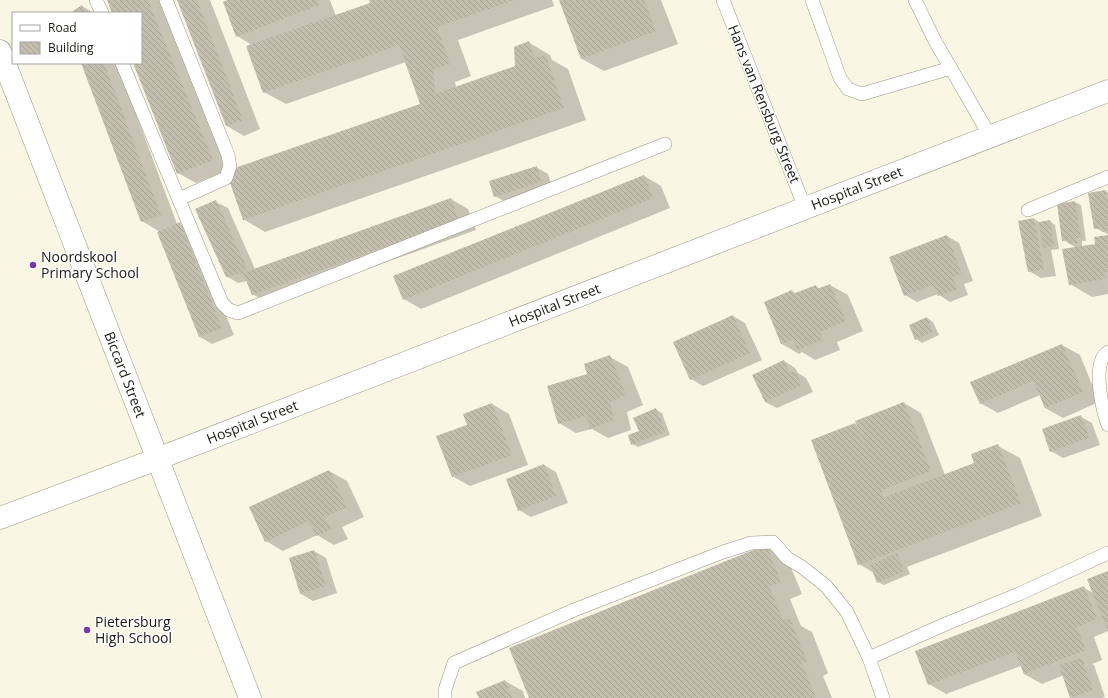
<svg xmlns="http://www.w3.org/2000/svg" width="1108" height="698" font-family="'Open Sans',sans-serif">
  <style>
    .shadow { fill: #0003 }
    .building { fill: url(#building-back-hatch) }
    .lines { fill: none; stroke-linecap: round; stroke-linejoin: round }
    .service-casing { stroke: #9a9787; stroke-width: 14 }
    .minor-casing { stroke: #9a9787; stroke-width: 23 }
    .service { stroke: #fff; stroke-width: 13 }
    .minor { stroke: #fff; stroke-width: 22 }
    .poi-dot { fill: #7a35a9; stroke: #fff; stroke-width: 1.5 }
    .labels { text-anchor: middle; stroke-width: 3; stroke-linejoin: round; paint-order: stroke }
    .street-label { font-size: 14px; fill: #191812; stroke: #fff }
    .poi-label { font-size: 14px; fill: #191812; stroke: #fff; text-anchor: start }
  </style>
  <defs>
    <pattern id="building-back-hatch" width="6" height="6" patternUnits="userSpaceOnUse"><rect width="6" height="6" fill="#c2bfaf"/><path d="M-1 5l2 2M0 0l6 6M5-1l2 2" fill="none" stroke="#a6a396"/></pattern>
  </defs>
  <rect width="100%" height="100%" fill="#f9f6e4"/>
  <!-- shadow -->
  <path class="shadow" d="M 108,0 L 161,0 L 230,171 L 421,104 L 406,62 L 286,104 L 264,92 L 252,45 L 237,36 L 230,0 L 330,0 L 336,16 L 371,3 L 370,0 L 552,0 L 554,6 L 458,40 L 471,76 L 455,82 L 456,87 L 516,67 L 528,42 L 550,55 L 552,60 L 568,69 L 586,120 L 265,232 L 243,219 L 226,171 L 196,183 L 178,173 L 134,63 L 141,63 L 141,13 L 113,13 Z
    M 178,0 L 210,0 L 260,129 L 244,136 L 227,126 Z
    M 560,0 L 661,0 L 678,44 L 604,71 L 582,59 Z
    M 82,6 L 94,13 L 71,13 Z
    M 82,63 L 117,63 L 177,224 L 179,224 L 191,230 L 234,335 L 212,344 L 200,337 L 158,232 L 160,232 L 142,221 Z
    M 536,167 L 548,174 L 553,189 L 507,203 L 495,196 Z
    M 644,176 L 661,186 L 670,208 L 421,309 L 404,299 Z
    M 1106,191 L 1108,193 L 1108,234 L 1095,228 Z
    M 451,199 L 468,209 L 476,230 L 270,304 L 252,294 L 247,281 L 238,283 L 226,276 L 216,202 L 228,208 L 255,269 Z
    M 1075,202 L 1081,205 L 1086,241 L 1082,241 L 1082,247 L 1096,245 L 1108,236 L 1108,294 L 1092,297 L 1070,284 L 1077,248 L 1063,240 Z
    M 1034,219 L 1041,223 L 1050,221 L 1055,225 L 1059,249 L 1051,250 L 1056,276 L 1041,278 L 1029,271 Z
    M 947,236 L 959,243 L 973,281 L 964,284 L 968,295 L 950,302 L 939,295 L 938,294 L 917,302 L 905,295 Z
    M 830,285 L 848,295 L 863,331 L 837,342 L 840,350 L 815,360 L 802,352 L 799,354 L 782,344 L 792,291 L 797,294 L 816,286 L 820,289 Z
    M 733,316 L 745,323 L 762,360 L 703,386 L 691,379 Z
    M 927,318 L 933,322 L 939,335 L 922,343 L 916,339 Z
    M 1062,345 L 1080,355 L 1099,402 L 1063,418 L 1045,408 L 1040,395 L 998,413 L 980,403 L 972,383 Z
    M 610,357 L 628,367 L 643,405 L 627,412 L 631,430 L 608,438 L 592,429 L 576,433 L 559,423 Z
    M 784,361 L 795,368 L 798,373 L 806,378 L 813,392 L 777,408 L 765,402 Z
    M 904,403 L 921,413 L 945,475 L 976,463 L 998,446 L 1020,458 L 1042,516 L 907,567 L 910,574 L 884,585 L 878,582 L 874,573 L 859,564 L 855,424 L 858,427 Z
    M 492,404 L 509,414 L 528,465 L 470,486 L 452,476 L 468,425 Z
    M 656,410 L 662,413 L 670,435 L 638,447 L 632,444 Z
    M 1081,417 L 1092,423 L 1100,445 L 1063,458 L 1051,451 Z
    M 544,465 L 556,472 L 568,503 L 531,517 L 519,510 Z
    M 329,471 L 347,481 L 364,517 L 342,527 L 348,539 L 334,545 L 317,535 L 283,551 L 266,541 Z
    M 766,546 L 787,558 L 802,594 L 790,599 L 801,626 L 812,632 L 828,673 L 823,676 L 832,698 L 530,698 Z
    M 314,551 L 326,558 L 337,593 L 313,601 L 301,594 Z
    M 1108,572 L 1108,631 L 1094,637 L 1102,660 L 1092,664 L 1094,665 L 1105,697 L 1101,698 L 1072,698 L 1071,697 L 1064,675 L 1042,684 L 1024,674 L 1021,666 L 946,694 L 929,684 L 1084,588 L 1094,593 Z
    M 505,681 L 523,691 L 525,698 L 480,698 Z"/>
  <!-- building -->
  <path class="building" d="M 107,0 L 148,0 L 213,160 L 177,174 L 133,63 L 141,63 L 141,13 L 112,13 Z
    M 177,0 L 197,0 L 243,120 L 226,126 Z
    M 227,0 L 317,0 L 319,5 L 236,37 L 223,2 Z
    M 369,0 L 514,0 L 437,27 L 450,64 L 434,69 L 435,94 L 515,66 L 514,47 L 529,41 L 534,57 L 546,56 L 564,108 L 243,220 L 226,171 L 420,104 L 399,45 L 263,93 L 246,46 L 370,3 Z
    M 559,0 L 644,0 L 656,31 L 581,59 Z
    M 82,5 L 85,13 L 70,13 Z
    M 81,63 L 104,63 L 161,215 L 141,222 Z
    M 537,166 L 541,182 L 494,197 L 489,181 Z
    M 644,175 L 653,198 L 403,300 L 393,276 Z
    M 1106,190 L 1108,203 L 1108,231 L 1102,232 L 1101,228 L 1094,229 L 1088,193 Z
    M 451,198 L 459,220 L 252,295 L 243,273 L 226,277 L 195,209 L 216,200 L 247,268 L 243,273 Z
    M 1075,201 L 1081,238 L 1076,238 L 1077,243 L 1069,244 L 1068,240 L 1062,241 L 1057,204 Z
    M 1034,218 L 1044,269 L 1028,272 L 1018,221 Z
    M 1050,220 L 1054,246 L 1043,248 L 1039,222 Z
    M 180,222 L 222,328 L 199,337 L 157,232 Z
    M 947,235 L 962,274 L 952,277 L 957,289 L 938,296 L 933,285 L 904,296 L 889,257 Z
    M 1108,235 L 1108,272 L 1104,273 L 1105,279 L 1069,285 L 1062,249 L 1095,244 L 1094,237 Z
    M 830,284 L 846,321 L 820,332 L 823,340 L 797,350 L 793,340 L 781,344 L 764,302 L 792,290 L 793,294 L 816,285 L 817,289 Z
    M 733,315 L 750,353 L 690,380 L 673,342 Z
    M 927,317 L 933,332 L 915,340 L 909,325 Z
    M 1062,344 L 1083,392 L 1045,408 L 1033,381 L 980,404 L 970,382 Z
    M 610,355 L 626,395 L 610,402 L 614,420 L 590,429 L 586,416 L 558,424 L 547,386 L 587,374 L 584,364 Z
    M 784,360 L 789,373 L 795,370 L 802,385 L 765,402 L 752,375 Z
    M 904,402 L 931,471 L 882,490 L 883,498 L 974,463 L 971,454 L 998,444 L 1021,503 L 858,565 L 811,440 L 855,423 L 871,462 L 855,421 Z
    M 492,403 L 512,455 L 452,477 L 436,436 L 467,425 L 463,414 Z
    M 656,408 L 665,432 L 631,445 L 628,435 L 639,431 L 633,418 Z
    M 1081,415 L 1089,438 L 1050,452 L 1042,429 Z
    M 544,464 L 556,496 L 518,511 L 506,479 Z
    M 329,470 L 347,507 L 325,517 L 331,529 L 316,536 L 309,521 L 265,542 L 249,507 Z
    M 766,545 L 781,582 L 769,586 L 783,620 L 790,618 L 807,661 L 802,663 L 816,698 L 529,698 L 509,648 Z
    M 314,550 L 326,586 L 300,594 L 289,558 Z
    M 897,553 L 904,571 L 877,583 L 870,565 Z
    M 1108,571 L 1108,632 L 1087,579 Z
    M 1084,586 L 1097,619 L 1077,627 L 1086,650 L 1024,674 L 1015,652 L 928,685 L 915,651 Z
    M 1082,658 L 1093,690 L 1070,698 L 1059,665 Z
    M 505,680 L 512,698 L 479,698 L 476,692 Z"/>
  <g class="lines">
    <defs>
      <path id="service" d="M 96,0 L 102,13
        M 166,0 L 228,155 L 230,166 L 226,178 L 179,199
        M 723,0 L 805,208
        M 812,0 L 840,78 L 848,89 L 862,94 L 951,68
        M 915,0 L 935,41 L 990,136
        M 122,63 L 222,303 L 229,310 L 238,313 L 665,144
        M 1028,210 L 1108,177
        M 1108,352 C 1106,354 1103,356 1102,359 C 1095,375 1102,409 1108,425
        M 869,658 L 948,623 L 1019,594 L 1108,553
        M 445,698 L 445,690 L 454,663 L 574,610 L 723,552 L 751,543 L 773,542 L 787,558 L 802,567 L 826,586 L 847,612 L 869,658 L 883,698"/>
      <g id="minor">
        <path id="s1" d="M 0,51 L 250,698"/>
        <path id="s2" d="M 0,518 L 157,459 L 1108,91"/>
      </g>
    </defs>
    <!-- service casing -->
    <use href="#service" class="service-casing"/>
    <!-- minor casing -->
    <use href="#minor" class="minor-casing"/>
    <!-- service -->
    <use href="#service" class="service"/>
    <!-- minor -->
    <use href="#minor" class="minor"/>
  </g>
  <!-- markers -->
  <g class="poi-dot">
    <circle cx="33" cy="265" r="4"/>
    <circle cx="87" cy="630" r="4"/>
  </g>
  <g class="labels">
    <!-- street labels -->
    <g class="street-label">
      <text transform="translate(764 104) rotate(68)" y="5">Hans van Rensburg Street</text>
      <text dy="5" stroke="none"><textPath href="#s2" startOffset="918">Hospital Street</textPath></text>
      <text dy="5" stroke="none"><textPath href="#s2" startOffset="594">Hospital Street</textPath></text>
      <text dy="5" stroke="none"><textPath href="#s1" startOffset="347">Biccard Street</textPath></text>
      <text dy="5" stroke="none"><textPath href="#s2" startOffset="270">Hospital Street</textPath></text>
    </g>
    <!-- poi labels -->
    <g class="poi-label">
      <text x="41" y="262">Noordskool<tspan x="41" dy="16">Primary School</tspan></text>
      <text x="95" y="627">Pietersburg<tspan x="95" dy="16">High School</tspan></text>
    </g>
  </g>
  <!-- legend -->
  <rect x="12" y="12" width="130" height="52" fill="#ffffff" stroke="#a3a3a0"/>
  <rect x="20" y="25" width="20" height="6" fill="#ffffff" stroke="#a3a3a0"/>
  <text x="48" y="32" font-size="12" fill="#191812">Road</text>
  <rect x="20" y="42" width="20" height="12" fill="url(#building-back-hatch)" stroke="#a3a3a0"/>
  <text x="48" y="52" font-size="12" fill="#191812">Building</text>
</svg>
